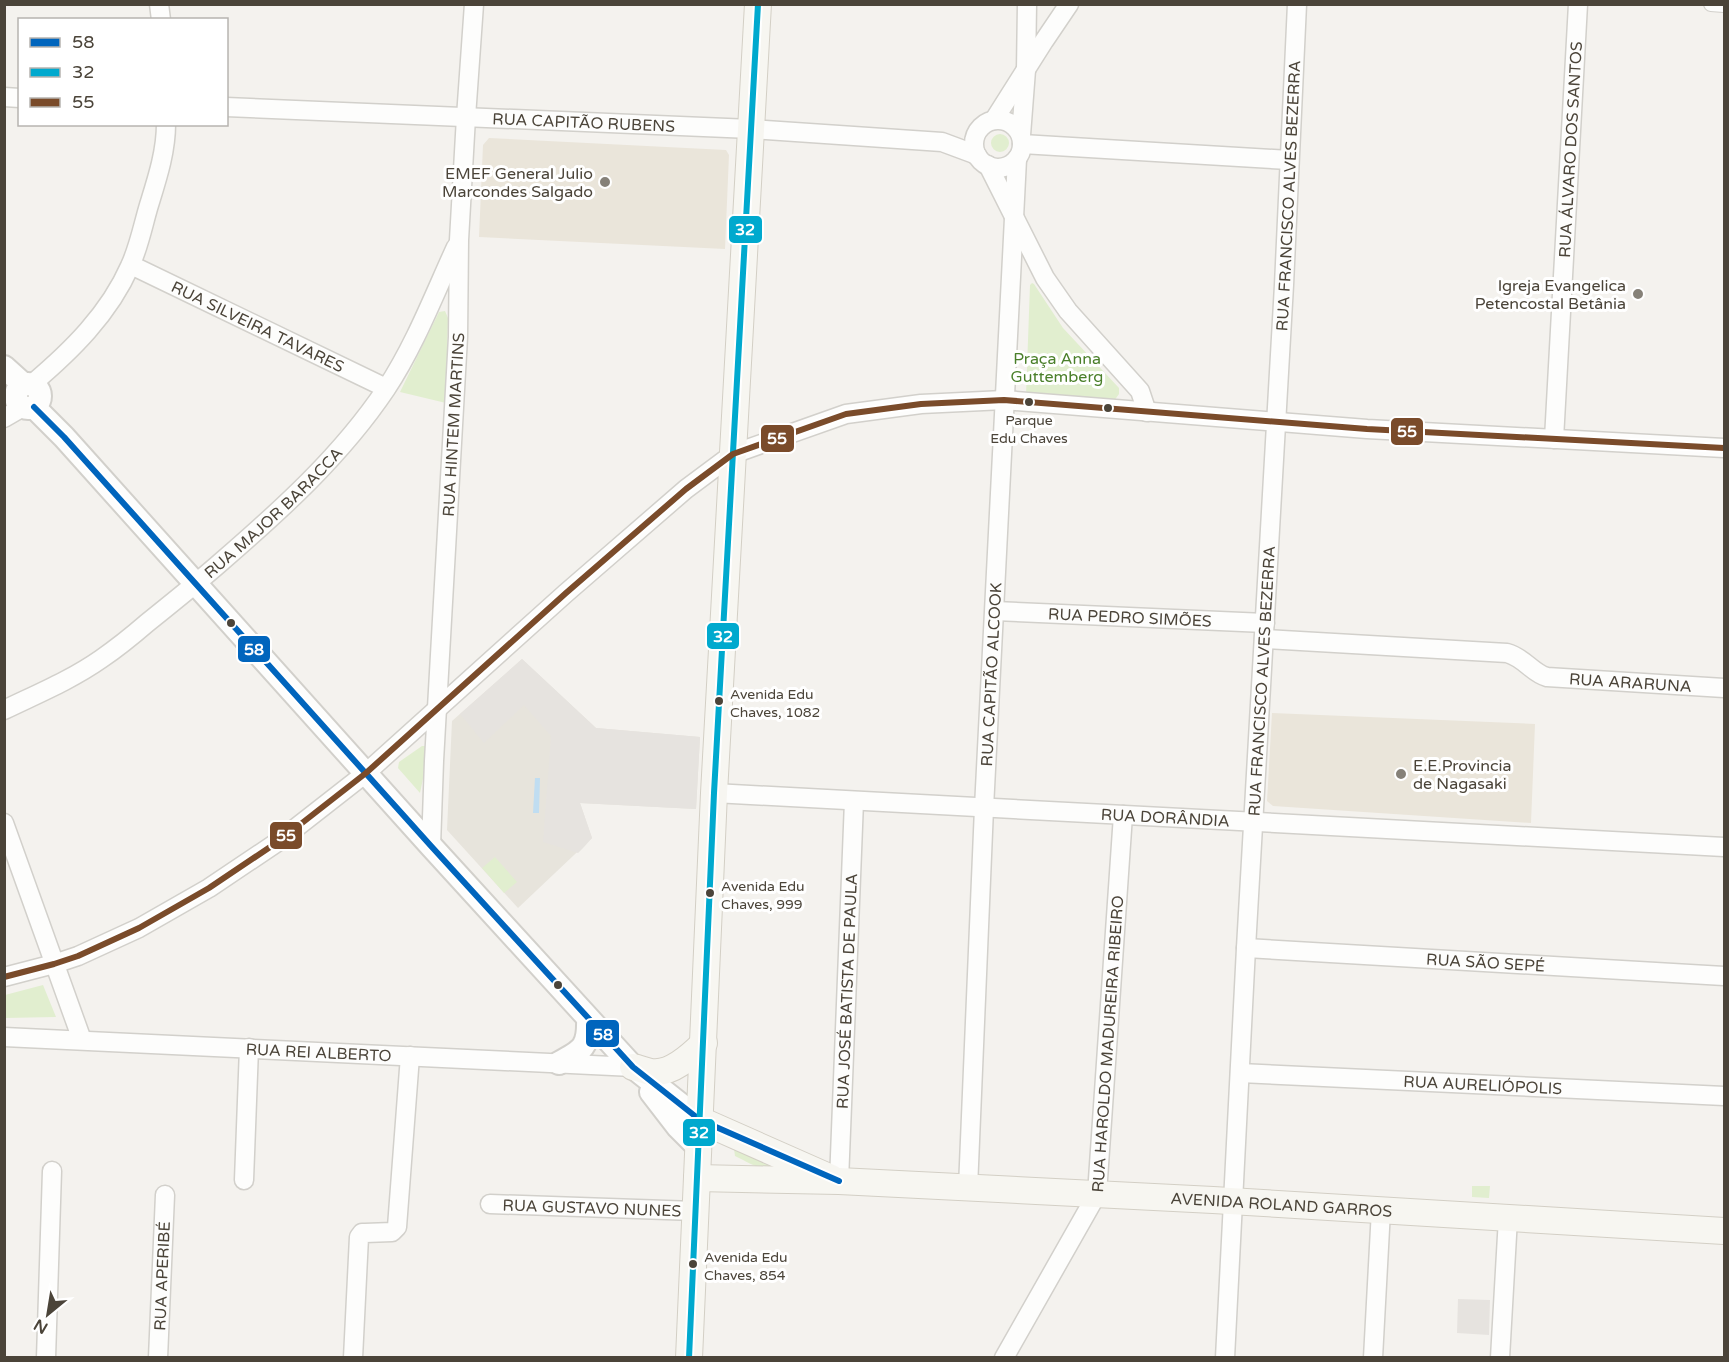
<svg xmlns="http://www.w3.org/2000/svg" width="1729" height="1362" font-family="'Varela Round',sans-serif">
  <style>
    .residential { fill: #e7e4dc }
    .education { fill: #eae5da }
    .green { fill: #e1eecf }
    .parking { fill: #e6e3df }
    .water { fill: #c0ddf1 }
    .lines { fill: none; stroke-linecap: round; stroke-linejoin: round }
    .pedestrian-casing { stroke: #d2d0cb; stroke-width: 16 }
    .minor-casing { stroke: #d2d0cb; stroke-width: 21 }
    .tertiary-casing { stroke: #d2d0cb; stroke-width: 26 }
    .secondary-casing { stroke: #d3cfc5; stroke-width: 28 }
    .pedestrian { stroke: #fdfdfc; stroke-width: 14 }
    .minor { stroke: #fdfdfc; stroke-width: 18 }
    .tertiary { stroke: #fdfdfc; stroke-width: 22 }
    .secondary { stroke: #f7f6f1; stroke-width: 26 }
    .bus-1-casing { stroke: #fff; stroke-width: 10 }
    .bus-2-casing { stroke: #fff; stroke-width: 10 }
    .bus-3-casing { stroke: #fff; stroke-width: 10 }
    .bus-1 { stroke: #0065bd; stroke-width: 6 }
    .bus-2 { stroke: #00a9ce; stroke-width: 6 }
    .bus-3 { stroke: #7a4b2a; stroke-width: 6 }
    .poi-dot { fill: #868178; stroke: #fff; stroke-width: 2 }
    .bus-dot { fill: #4b4439; stroke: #fff; stroke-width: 2 }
    .labels { text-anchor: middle; stroke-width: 6; stroke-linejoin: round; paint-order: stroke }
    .bus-label { font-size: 14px; fill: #4b4439; stroke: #fff; text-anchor: start }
    .street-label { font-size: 16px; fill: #4b4439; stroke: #fff }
    .poi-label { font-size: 16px; fill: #4b4439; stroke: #fff; text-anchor: end }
    .park-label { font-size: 16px; fill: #4a7f2a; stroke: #fff }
    .line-badge { stroke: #fff; stroke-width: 2 }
    .badge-label { font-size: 16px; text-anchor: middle; font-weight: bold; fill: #fff }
  </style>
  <rect width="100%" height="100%" fill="#f4f2ee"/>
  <!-- residential -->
  <path class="residential" d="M 522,659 L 596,728 L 700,737 L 696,809 L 580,803 L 592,838 L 518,908 L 447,830 L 452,721 Z"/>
  <!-- education -->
  <path class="education" d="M 489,138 L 726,150 L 729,155 L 725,249 L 479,237 L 483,145 Z
    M 1272,713 L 1535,724 L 1531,823 L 1273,806 L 1267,801 Z"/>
  <!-- green -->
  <path class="green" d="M991 143a9 9 0 1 1 18 0a9 9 0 1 1-18 0Z
    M 1032,283 L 1034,284 L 1063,328 L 1119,388 L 1119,394 L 1114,401 L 1026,395 L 1030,285 Z
    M 445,311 L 448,318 L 446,403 L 400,392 L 439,312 Z
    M 422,746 L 426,746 L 429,750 L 420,793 L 398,768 L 399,762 Z
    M 495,857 L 517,882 L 504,893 L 482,868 Z
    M 43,985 L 56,1017 L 5,1018 L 5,995 Z
    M 734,1149 L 777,1167 C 759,1171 750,1163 735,1156 Z
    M 1472,1186 L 1490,1186 L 1489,1198 L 1472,1197 Z"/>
  <!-- parking -->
  <path class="parking" d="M 522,659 L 596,728 L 700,737 L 696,809 L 580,803 L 592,838 L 584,847 L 578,853 L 543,842 L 551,736 L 524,705 L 484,743 L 460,714 Z
    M 1458,1299 L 1490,1300 L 1489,1335 L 1457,1333 Z"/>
  <!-- water -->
  <path class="water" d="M 535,778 L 540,778 L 539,813 L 533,813 Z"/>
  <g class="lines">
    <defs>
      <path id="pedestrian" d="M 1711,4 L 1724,5"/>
      <g id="minor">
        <path d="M 159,4 L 161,20"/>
        <path d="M 4,97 L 20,98"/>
        <path id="s1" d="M 226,107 L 751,129 L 942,142 L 977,155"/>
        <path d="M 994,120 L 1044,41 L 1069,4"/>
        <circle cx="998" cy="144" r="24"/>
        <path d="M 1021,135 L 1026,70 L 1027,4"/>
        <path d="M 1022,144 L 1289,160"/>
        <path d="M 988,165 L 1045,278 L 1068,311 L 1140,391 L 1147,412"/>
        <path id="s2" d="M 131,265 L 386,388"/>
        <path d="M 32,384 C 71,351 109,314 130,266 C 139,247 143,225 149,205 C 157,179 166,152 166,124"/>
        <path d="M 4,418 L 23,407"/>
        <path id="s3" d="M 1554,439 L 1578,4"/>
        <path id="s4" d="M 995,611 L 1265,623"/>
        <path id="s5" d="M 1264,639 L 1507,653 C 1525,658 1532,673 1547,677 L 1724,688"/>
        <path id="s6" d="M 4,710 C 37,694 71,680 101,659 C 117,648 132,636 147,623 C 172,603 197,583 221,562 C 281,510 341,456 386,389 C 415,345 434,295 456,247"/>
        <path id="s7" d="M 714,793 L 1724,847"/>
        <path d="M 4,823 L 82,1040"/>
        <path id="s8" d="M 431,846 L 434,761 L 458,337 L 459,240 L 466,117 L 474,4"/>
        <path id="s9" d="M 1246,948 L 1724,976"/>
        <path d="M 4,977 L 54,964 L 78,956 L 139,928 L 209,888 L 279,841 L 366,773 L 566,593 L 686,489 L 733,454 L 846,414 L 921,404 L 1004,400 L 1367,429 L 1724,448"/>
        <path id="s10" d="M 4,1037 L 633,1067"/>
        <path id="s11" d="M 1240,1073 L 1724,1096"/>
        <path d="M 244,1180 L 249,1048"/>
        <path id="s12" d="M 839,1181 L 854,801"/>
        <path id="s13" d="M 968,1188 L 984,808 L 1017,159"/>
        <path id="s14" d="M 490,1204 L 695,1211"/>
        <path d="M 46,1358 L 52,1171"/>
        <path id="s15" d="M 158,1358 L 165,1195"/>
        <path d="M 353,1358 L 359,1237 L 362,1233 L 365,1233 L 392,1232 L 397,1227 L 410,1056"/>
        <path id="s16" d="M 1004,1358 L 1097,1194 L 1123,815"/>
        <path id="s17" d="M 1225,1358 L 1246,948 L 1284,285 L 1297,4"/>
        <path d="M 1373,1358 L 1381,1210"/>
        <path d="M 1500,1358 L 1508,1218"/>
      </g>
      <path id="tertiary" d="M 4,367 L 24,385
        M16 396a12 12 0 1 1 24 0a12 12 0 1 1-24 0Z
        M 34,407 L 64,437 L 431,846 L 633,1067 L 700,1120
        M 559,1063 C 583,1050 589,1047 588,1018
        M 651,1092 L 678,1127 L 698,1147"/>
      <g id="secondary">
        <path d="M 633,1067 C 639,1068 645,1071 651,1072 C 671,1075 691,1056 704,1043"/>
        <path d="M 700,1120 L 831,1178"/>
        <path id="s18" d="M 697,1178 L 839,1181 L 1213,1200 L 1724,1231"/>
        <path d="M 689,1358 L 714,793 L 758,4"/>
      </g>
    </defs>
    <!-- pedestrian casing -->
    <use href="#pedestrian" class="pedestrian-casing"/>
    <!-- minor casing -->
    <use href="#minor" class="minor-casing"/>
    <!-- tertiary casing -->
    <use href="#tertiary" class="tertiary-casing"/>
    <!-- secondary casing -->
    <use href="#secondary" class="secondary-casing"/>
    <!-- pedestrian -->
    <use href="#pedestrian" class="pedestrian"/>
    <!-- minor -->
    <use href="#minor" class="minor"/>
    <!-- tertiary -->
    <use href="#tertiary" class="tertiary"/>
    <!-- secondary -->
    <use href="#secondary" class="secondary"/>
    <defs>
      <path id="bus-1" d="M 34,407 L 64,437 L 431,846 L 633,1067 L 700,1120 L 839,1181"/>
      <path id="bus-2" d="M 689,1358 L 714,793 L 758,4"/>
      <path id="bus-3" d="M 4,977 L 54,964 L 78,956 L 139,928 L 209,888 L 279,841 L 366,773 L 566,593 L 686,489 L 733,454 L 846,414 L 921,404 L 1004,400 L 1367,429 L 1724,448"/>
    </defs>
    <!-- bus-1 casing -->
    <use href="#bus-1" class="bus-1-casing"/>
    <!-- bus-2 casing -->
    <use href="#bus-2" class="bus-2-casing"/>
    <!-- bus-3 casing -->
    <use href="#bus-3" class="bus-3-casing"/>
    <!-- bus-1 -->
    <use href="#bus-1" class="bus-1"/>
    <!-- bus-2 -->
    <use href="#bus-2" class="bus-2"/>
    <!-- bus-3 -->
    <use href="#bus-3" class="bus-3"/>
  </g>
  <!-- markers -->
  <g class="poi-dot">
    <circle cx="605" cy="182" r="6"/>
    <circle cx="1638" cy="294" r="6"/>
    <circle cx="1401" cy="774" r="6"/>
  </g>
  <g class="bus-dot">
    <circle cx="1029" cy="402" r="5"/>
    <circle cx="1108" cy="408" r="5"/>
    <circle cx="231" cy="623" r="5"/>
    <circle cx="719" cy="701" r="5"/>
    <circle cx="710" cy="893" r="5"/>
    <circle cx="558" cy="985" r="5"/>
    <circle cx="693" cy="1264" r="5"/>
  </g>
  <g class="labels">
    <!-- bus labels -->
    <g class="bus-label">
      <text x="1029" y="425" text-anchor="middle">Parque<tspan x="1029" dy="18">Edu Chaves</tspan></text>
      <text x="730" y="699">Avenida Edu<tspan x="730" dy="18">Chaves, 1082</tspan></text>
      <text x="721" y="891">Avenida Edu<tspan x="721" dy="18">Chaves, 999</tspan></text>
      <text x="704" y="1262">Avenida Edu<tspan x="704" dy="18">Chaves, 854</tspan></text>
    </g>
    <!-- street labels -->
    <g class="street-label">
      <text dy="6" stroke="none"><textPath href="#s1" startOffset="358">RUA CAPITÃO RUBENS</textPath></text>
      <text dy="6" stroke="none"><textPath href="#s3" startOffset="290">RUA ÁLVARO DOS SANTOS</textPath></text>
      <text dy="6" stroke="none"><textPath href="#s17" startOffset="1164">RUA FRANCISCO ALVES BEZERRA</textPath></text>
      <text dy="6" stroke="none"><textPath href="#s2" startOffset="141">RUA SILVEIRA TAVARES</textPath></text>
      <text dy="6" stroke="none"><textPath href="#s8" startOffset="422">RUA HINTEM MARTINS</textPath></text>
      <text dy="6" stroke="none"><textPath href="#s6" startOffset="336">RUA MAJOR BARACCA</textPath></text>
      <text dy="6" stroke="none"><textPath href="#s4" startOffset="135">RUA PEDRO SIMÕES</textPath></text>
      <text dy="6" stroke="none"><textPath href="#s13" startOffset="514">RUA CAPITÃO ALCOOK</textPath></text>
      <text dy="6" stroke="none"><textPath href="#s17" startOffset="678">RUA FRANCISCO ALVES BEZERRA</textPath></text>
      <text dy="6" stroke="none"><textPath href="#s5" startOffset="374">RUA ARARUNA</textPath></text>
      <text dy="6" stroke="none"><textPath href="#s7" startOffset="452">RUA DORÂNDIA</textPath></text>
      <text dy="6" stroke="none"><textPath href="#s9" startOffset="240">RUA SÃO SEPÉ</textPath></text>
      <text dy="6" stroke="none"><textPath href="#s12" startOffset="190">RUA JOSÉ BATISTA DE PAULA</textPath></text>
      <text dy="6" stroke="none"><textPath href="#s16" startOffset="339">RUA HAROLDO MADUREIRA RIBEIRO</textPath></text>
      <text dy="6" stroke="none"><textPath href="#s10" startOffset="315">RUA REI ALBERTO</textPath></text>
      <text dy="6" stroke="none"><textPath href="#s11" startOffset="243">RUA AURELIÓPOLIS</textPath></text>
      <text dy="6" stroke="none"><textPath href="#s18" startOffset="585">AVENIDA ROLAND GARROS</textPath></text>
      <text dy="6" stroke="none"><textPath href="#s14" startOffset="102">RUA GUSTAVO NUNES</textPath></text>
      <text dy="6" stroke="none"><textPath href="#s15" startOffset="82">RUA APERIBÉ</textPath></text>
    </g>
    <!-- poi labels -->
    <g class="poi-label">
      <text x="593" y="179">EMEF General Julio<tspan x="593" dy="18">Marcondes Salgado</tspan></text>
      <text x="1626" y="291">Igreja Evangelica<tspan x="1626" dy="18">Petencostal Betânia</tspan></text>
      <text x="1413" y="771" text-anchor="start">E.E.Provincia<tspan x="1413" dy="18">de Nagasaki</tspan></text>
    </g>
    <!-- park labels -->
    <g class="park-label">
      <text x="1057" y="364">Praça Anna<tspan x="1057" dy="18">Guttemberg</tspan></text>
    </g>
  </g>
  <g class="line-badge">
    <rect x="728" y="215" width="35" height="29" rx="6" fill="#00a9ce"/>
    <rect x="1390" y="417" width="34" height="29" rx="6" fill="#7a4b2a"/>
    <rect x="760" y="424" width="35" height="29" rx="6" fill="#7a4b2a"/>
    <rect x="706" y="622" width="34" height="28" rx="6" fill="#00a9ce"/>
    <rect x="237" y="635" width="34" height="28" rx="6" fill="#0065bd"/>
    <rect x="269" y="821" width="34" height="29" rx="6" fill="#7a4b2a"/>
    <rect x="585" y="1019" width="35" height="29" rx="6" fill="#0065bd"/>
    <rect x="682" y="1118" width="34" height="29" rx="6" fill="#00a9ce"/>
  </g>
  <g class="badge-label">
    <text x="745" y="235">32</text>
    <text x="1407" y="437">55</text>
    <text x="777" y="444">55</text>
    <text x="723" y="642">32</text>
    <text x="254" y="655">58</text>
    <text x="286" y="841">55</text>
    <text x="603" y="1040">58</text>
    <text x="699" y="1138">32</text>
  </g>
  <!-- border -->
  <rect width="1729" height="1362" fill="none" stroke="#4b4439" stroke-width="12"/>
  <!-- legend -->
  <rect x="18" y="18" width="210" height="108" fill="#ffffff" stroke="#b7b4b0" stroke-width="1.5"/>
  <rect x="30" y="38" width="30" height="9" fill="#0065bd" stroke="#b7b4b0" stroke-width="1.5"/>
  <text x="72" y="48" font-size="18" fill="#4b4439">58</text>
  <rect x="30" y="68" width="30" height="9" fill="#00a9ce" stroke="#b7b4b0" stroke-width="1.5"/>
  <text x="72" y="78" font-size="18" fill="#4b4439">32</text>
  <rect x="30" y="98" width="30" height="9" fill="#7a4b2a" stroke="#b7b4b0" stroke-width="1.5"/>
  <text x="72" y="108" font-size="18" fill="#4b4439">55</text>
  <!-- north arrow -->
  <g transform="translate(48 1314) rotate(210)" stroke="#ffffff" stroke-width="4.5" paint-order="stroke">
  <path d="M0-4.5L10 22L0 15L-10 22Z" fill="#4b4439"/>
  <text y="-9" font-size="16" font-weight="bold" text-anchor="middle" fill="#4b4439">N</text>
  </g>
</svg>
